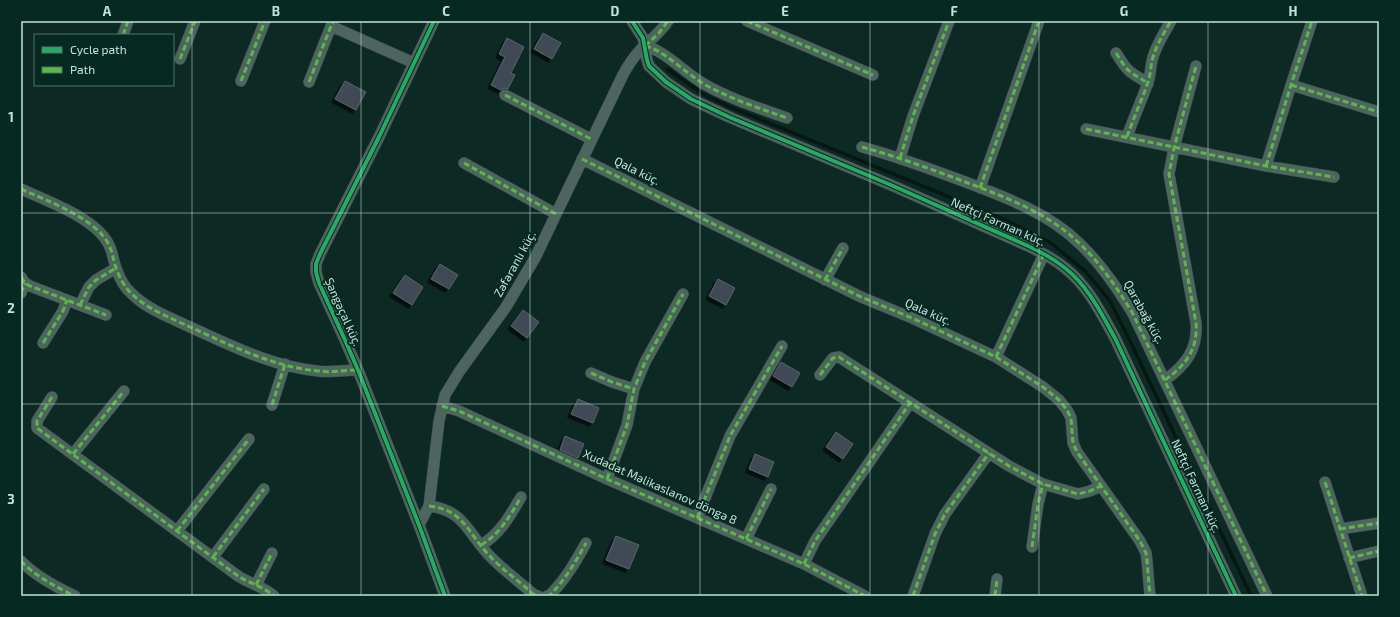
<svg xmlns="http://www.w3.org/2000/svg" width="1400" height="617" font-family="'Exo 2',sans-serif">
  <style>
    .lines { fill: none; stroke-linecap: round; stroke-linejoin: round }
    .stream { stroke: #061712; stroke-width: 3.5 }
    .building { fill: #414956; stroke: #59646a; filter: url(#shadow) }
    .street-casing { stroke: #31443f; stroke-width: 12 }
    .street { stroke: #4e645e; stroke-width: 11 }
    .quiet { stroke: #58b947; stroke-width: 3; stroke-dasharray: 6 3; stroke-linecap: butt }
    .cycleway-casing { stroke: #062a21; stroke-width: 6 }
    .cycleway { stroke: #26ab63; stroke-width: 4 }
    .grid { fill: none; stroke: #c3e3d8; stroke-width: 1; stroke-opacity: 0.55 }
    .labels { text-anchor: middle; stroke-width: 4; stroke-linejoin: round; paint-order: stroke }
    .street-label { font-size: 12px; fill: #c3e3d8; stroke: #062a21 }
    .neatline { fill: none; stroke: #c3e3d8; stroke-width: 1.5 }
    .grid-label { font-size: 13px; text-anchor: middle; font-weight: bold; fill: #c3e3d8 }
  </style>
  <defs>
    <filter id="shadow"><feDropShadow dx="-3.5" dy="3.5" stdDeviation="0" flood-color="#0009"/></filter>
  </defs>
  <rect width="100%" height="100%" fill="#0d2923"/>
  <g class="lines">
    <!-- stream -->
    <path class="stream" d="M 667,69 L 703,94 L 730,107 L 1003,219 L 1051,243 L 1086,272 L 1110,301 L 1133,347 L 1251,596"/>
  </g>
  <!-- building -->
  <path class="building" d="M 543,33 L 561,43 L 552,59 L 534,49 Z
    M 507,38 L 524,47 L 511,73 L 515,75 L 508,89 L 504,88 L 501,90 L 491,85 L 505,57 L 499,54 Z
    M 345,81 L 366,92 L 356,110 L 335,99 Z
    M 440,264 L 458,275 L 449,289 L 431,279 Z
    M 405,275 L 423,287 L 412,305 L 393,293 Z
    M 718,279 L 735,288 L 726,305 L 709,296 Z
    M 523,310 L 539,322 L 527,338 L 511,326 Z
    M 781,362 L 800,373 L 792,387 L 773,376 Z
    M 578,399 L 599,408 L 593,423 L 571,414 Z
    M 836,432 L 853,444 L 843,459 L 826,447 Z
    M 565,436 L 584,444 L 578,458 L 560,450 Z
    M 755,454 L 774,462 L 768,477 L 749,469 Z
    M 616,536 L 639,545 L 629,569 L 606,560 Z"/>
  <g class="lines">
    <defs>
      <path id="street" d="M 434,21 L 379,137 L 320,254 L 316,264 L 316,272 L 319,283 L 345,340 L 358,370 L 419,525 L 445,596
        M 632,21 L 643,38 L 647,60 L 649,66 L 666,82 L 691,99 L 729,117 L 891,185 L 1028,246 C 1041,252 1054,259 1065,268 C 1088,286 1101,313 1115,338 L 1236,596
        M 747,21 L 873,75
        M 331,26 L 414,63
        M 123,35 L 128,21
        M 645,46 C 664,50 685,73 704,84 C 730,99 759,108 787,118
        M 1116,53 C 1121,60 1125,69 1132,73 C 1138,78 1142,78 1148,84
        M 180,59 L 195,21
        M 241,81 L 265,21
        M 309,82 L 333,21
        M 1291,85 L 1379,112
        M 505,95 L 591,139
        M 1086,129 L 1266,166 L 1334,177
        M 1127,137 C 1133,119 1141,102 1147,85 C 1151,76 1150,67 1153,57 C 1157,44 1164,33 1171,21
        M 862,147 C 895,156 928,168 960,180 C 1002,196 1048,212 1080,244 C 1101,264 1118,289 1133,314 L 1267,596
        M 900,158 L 913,116 L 949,21
        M 582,159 L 861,297 L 912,318 L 996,357 L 1043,387 L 1059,400 L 1067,410 L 1071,418 L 1073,443 L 1077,452 L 1140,541 L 1146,553 L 1147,561 L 1150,596
        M 464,163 L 556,214
        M 1266,166 L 1291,85 L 1312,21
        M 980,188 L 1039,21
        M 21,189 C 47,201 96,218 109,245 C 113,253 113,260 116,268 C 119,277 125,288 132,294 C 147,309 171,318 190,327 C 230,345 273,367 318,371 C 331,373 345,370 358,370
        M 21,277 L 25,283 L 30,286 L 106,315
        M 825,280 L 843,248
        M 21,293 L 25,283
        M 80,305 L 89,287 L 96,280 L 116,268
        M 43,343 L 63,311 L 67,300
        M 996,357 L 1044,254
        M 591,373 L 612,382 L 634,389
        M 820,375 L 833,358 L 839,357 L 1009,466 L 1043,484 L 1078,494 L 1090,491 L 1101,486
        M 1165,380 C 1186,365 1198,349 1196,323 L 1169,174 L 1174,148 L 1196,66
        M 52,397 L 37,421 L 37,428 L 238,576 C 249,583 264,587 274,596
        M 272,405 L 285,364
        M 442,406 L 459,411 L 607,479 L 804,564 L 865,596
        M 73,454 L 124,391
        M 607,479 L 627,425 L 634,389 L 645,362 L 683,294
        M 1325,482 L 1362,596
        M 429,506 C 463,510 467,531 487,553 C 500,568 518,580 533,594 L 538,596
        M 697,518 L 730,436 L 782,346
        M 419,525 L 429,506 L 439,421 L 445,395 L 459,372 L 506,307 L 535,258 L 620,81 C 624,72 629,64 635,56 C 645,43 659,35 668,21
        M 1340,529 L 1379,523
        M 177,531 L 249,439
        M 746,539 L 771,489
        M 481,545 C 500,534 510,516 521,497
        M 1032,547 L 1038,504 L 1043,484
        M 213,557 L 264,489
        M 1349,558 L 1379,551
        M 21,561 C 35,576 56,587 75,596
        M 804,564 L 815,541 L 910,403
        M 256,585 L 272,553
        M 547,596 L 549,596 C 565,580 575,563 586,543
        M 913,596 L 935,534 L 945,514 L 989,453
        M 995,596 L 997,579"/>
    </defs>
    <!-- street casing -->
    <use href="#street" class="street-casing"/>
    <!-- street -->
    <use href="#street" class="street"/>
    <!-- quiet -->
    <path class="quiet" d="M 747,21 L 873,75
      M 123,35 L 128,21
      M 645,46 C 664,50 685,73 704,84 C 730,99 759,108 787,118
      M 645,46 L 659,33 L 668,21
      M 1116,53 C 1121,60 1125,69 1132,73 C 1138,78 1142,78 1148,84
      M 180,59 L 195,21
      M 241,81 L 265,21
      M 309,82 L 333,21
      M 1291,85 L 1379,112
      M 505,95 L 591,139
      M 1086,129 L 1266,166 L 1334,177
      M 1127,137 C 1133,119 1141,102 1147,85 C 1151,76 1150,67 1153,57 C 1157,44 1164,33 1171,21
      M 862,147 C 895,156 928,168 960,180 C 1002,196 1048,212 1080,244 C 1101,264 1118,289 1133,314 L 1267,596
      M 900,158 L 913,116 L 949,21
      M 582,159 L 861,297 L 912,318 L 996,357 L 1043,387 L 1059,400 L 1067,410 L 1071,418 L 1073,443 L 1077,452 L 1140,541 L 1146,553 L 1147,561 L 1150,596
      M 464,163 L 556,214
      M 1266,166 L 1291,85 L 1312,21
      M 980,188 L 1039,21
      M 21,189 C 47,201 96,218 109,245 C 113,253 113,260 116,268 C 119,277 125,288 132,294 C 147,309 171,318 190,327 C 230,345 273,367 318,371 C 331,373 345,370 358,370
      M 21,277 L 25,283 L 30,286 L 106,315
      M 825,280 L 843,248
      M 21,293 L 25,283
      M 80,305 L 89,287 L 96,280 L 116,268
      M 43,343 L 63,311 L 67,300
      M 996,357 L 1044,254
      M 591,373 L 612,382 L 634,389
      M 820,375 L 833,358 L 839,357 L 1009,466 L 1043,484 L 1078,494 L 1090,491 L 1101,486
      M 1165,380 C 1186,365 1198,349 1196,323 L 1169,174 L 1174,148 L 1196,66
      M 52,397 L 37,421 L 37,428 L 238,576 C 249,583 264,587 274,596
      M 272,405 L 285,364
      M 442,406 L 459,411 L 607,479 L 804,564 L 865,596
      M 73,454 L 124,391
      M 607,479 L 627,425 L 634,389 L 645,362 L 683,294
      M 1325,482 L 1362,596
      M 429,506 C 463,510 467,531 487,553 C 500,568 518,580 533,594 L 538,596
      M 697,518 L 730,436 L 782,346
      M 1340,529 L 1379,523
      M 177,531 L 249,439
      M 746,539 L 771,489
      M 481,545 C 500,534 510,516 521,497
      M 1032,547 L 1038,504 L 1043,484
      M 213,557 L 264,489
      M 1349,558 L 1379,551
      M 21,561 C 35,576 56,587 75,596
      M 804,564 L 815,541 L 910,403
      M 256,585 L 272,553
      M 547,596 L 549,596 C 565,580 575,563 586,543
      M 913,596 L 935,534 L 945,514 L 989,453
      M 995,596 L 997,579"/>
    <defs>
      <path id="cycleway" d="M 434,21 L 379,137 L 320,254 L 316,264 L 316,272 L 319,283 L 345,340 L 358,370 L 419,525 L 445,596
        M 632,21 L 643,38 L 647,60 L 649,66 L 666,82 L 691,99 L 729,117 L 891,185 L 1028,246 C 1041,252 1054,259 1065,268 C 1088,286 1101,313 1115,338 L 1236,596"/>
    </defs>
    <!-- cycleway casing -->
    <use href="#cycleway" class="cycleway-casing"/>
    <!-- cycleway -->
    <use href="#cycleway" class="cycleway"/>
  </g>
  <!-- grid -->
  <path class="grid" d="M 192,21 L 192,596M 361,21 L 361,596M 530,21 L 530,596M 700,21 L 700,596M 870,21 L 870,596M 1039,21 L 1039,596M 1208,21 L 1208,596M 21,213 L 1379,213M 21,404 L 1379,404"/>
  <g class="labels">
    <!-- street labels -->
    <g class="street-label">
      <text transform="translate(637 171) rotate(26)" y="4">Qala küç.</text>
      <text transform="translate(998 222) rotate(24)" y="4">Neftçi Fərman küç.</text>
      <text transform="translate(515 264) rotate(-61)" y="4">Zəfəranlı küç.</text>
      <text transform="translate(343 312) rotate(66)" y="4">Şəngəçal küç.</text>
      <text transform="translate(928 312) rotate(24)" y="4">Qala küç.</text>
      <text transform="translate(1144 312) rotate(61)" y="4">Qarabağ küç.</text>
      <text transform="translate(1196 486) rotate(65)" y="4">Neftçi Fərman küç.</text>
      <text transform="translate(660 487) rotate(24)" y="4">Xudadat Məlikaslanov döngə 8</text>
    </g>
  </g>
  <!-- border -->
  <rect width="1400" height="617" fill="none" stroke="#062a21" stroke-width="44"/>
  <!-- legend -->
  <rect x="34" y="34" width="140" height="52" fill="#062a21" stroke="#52746a"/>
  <rect x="42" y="47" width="20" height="6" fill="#26ab63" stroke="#52746a"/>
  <text x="70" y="54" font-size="12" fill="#c3e3d8">Cycle path</text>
  <rect x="42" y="67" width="20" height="6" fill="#58b947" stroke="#52746a"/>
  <text x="70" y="74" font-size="12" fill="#c3e3d8">Path</text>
  <rect x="22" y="22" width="1356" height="573" class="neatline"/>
  <g class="grid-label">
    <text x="107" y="16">A</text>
    <text x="276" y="16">B</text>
    <text x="446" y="16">C</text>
    <text x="615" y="16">D</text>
    <text x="785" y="16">E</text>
    <text x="954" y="16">F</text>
    <text x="1124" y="16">G</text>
    <text x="1293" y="16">H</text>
    <text x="11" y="122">1</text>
    <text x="11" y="313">2</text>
    <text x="11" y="504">3</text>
  </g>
</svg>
